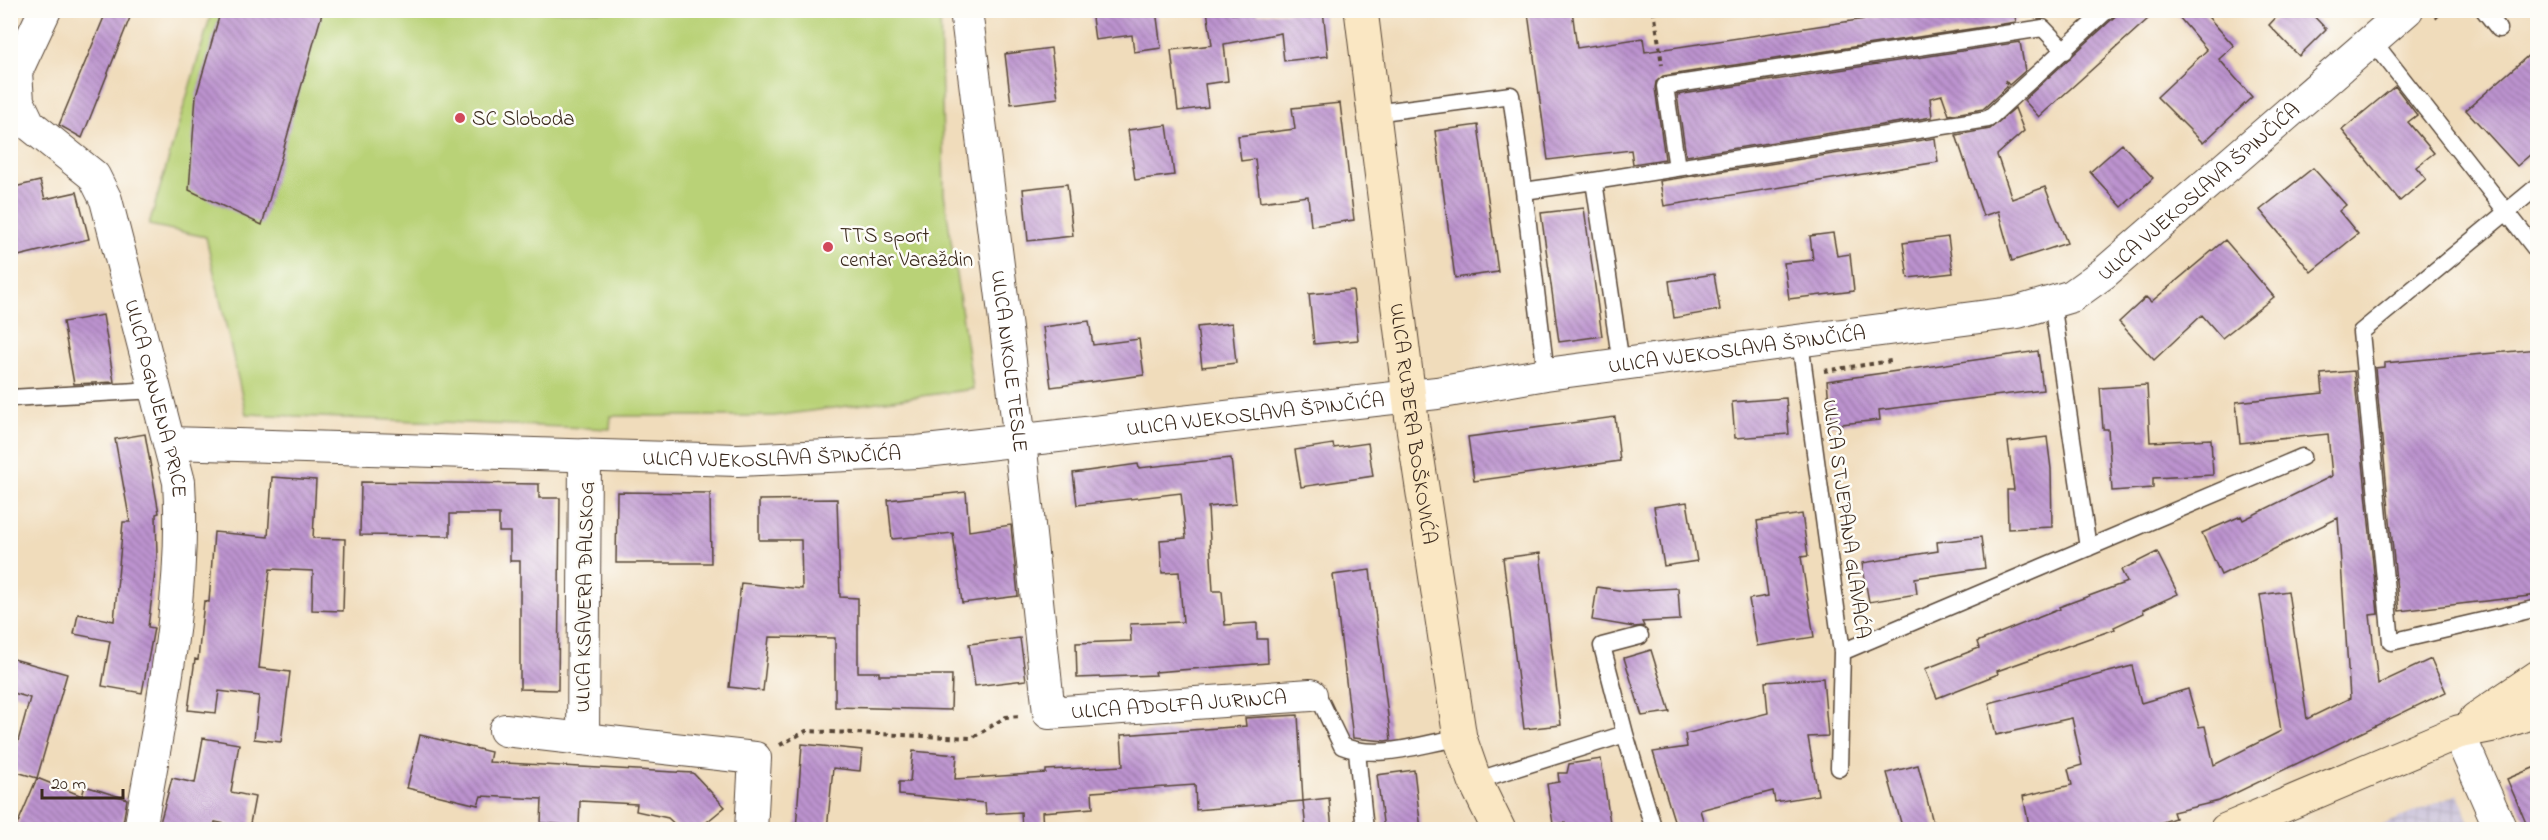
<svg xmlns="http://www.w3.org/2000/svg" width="2548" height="840" font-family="'Indie Flower',sans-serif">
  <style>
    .industrial { fill: url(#industrial-grid) }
    .garden { fill: #b9d277; stroke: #7a7e4a; stroke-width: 1.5 }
    .building { fill: url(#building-back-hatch) }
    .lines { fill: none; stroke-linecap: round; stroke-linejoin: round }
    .lane-casing { stroke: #564536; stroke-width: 19 }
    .street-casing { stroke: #564536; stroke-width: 34 }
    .secondary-casing { stroke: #564536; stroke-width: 35 }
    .path { stroke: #564536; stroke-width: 4; stroke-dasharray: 4.5 4.5; stroke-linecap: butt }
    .lane { stroke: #fff; stroke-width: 16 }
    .street { stroke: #fff; stroke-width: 32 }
    .secondary { stroke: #fae7c3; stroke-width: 33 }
    .poi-dot { fill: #d1495b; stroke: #fdfcf7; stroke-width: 2 }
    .labels { text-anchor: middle; stroke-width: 5; stroke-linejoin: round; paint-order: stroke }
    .poi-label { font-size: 21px; fill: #3b2a1e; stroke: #fdfcf7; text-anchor: start }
    .street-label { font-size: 21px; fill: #3b2a1e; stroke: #fdfcf7 }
  </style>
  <defs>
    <pattern id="industrial-grid" width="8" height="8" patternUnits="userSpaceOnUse" patternTransform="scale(1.5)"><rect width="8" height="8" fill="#c8bfd8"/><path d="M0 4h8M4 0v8" fill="none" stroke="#ada4b9"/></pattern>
    <pattern id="building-back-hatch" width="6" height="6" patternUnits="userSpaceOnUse" patternTransform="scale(1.5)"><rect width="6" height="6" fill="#bc93cf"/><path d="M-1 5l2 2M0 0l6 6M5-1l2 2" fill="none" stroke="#9a78a7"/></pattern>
  </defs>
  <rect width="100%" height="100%" fill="#fdfcf7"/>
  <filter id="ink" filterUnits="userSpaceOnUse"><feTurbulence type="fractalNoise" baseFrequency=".0167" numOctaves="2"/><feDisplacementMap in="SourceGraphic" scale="12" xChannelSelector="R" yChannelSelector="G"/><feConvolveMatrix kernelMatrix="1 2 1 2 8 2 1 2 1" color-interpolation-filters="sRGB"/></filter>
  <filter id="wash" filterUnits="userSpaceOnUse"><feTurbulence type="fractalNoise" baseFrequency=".008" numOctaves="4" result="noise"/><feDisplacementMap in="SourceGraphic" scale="24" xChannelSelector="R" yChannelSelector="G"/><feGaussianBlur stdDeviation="1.35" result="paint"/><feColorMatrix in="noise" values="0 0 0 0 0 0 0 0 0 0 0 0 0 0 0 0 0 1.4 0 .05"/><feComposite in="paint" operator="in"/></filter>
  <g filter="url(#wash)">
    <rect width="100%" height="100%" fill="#f0dcbb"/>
    <!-- industrial -->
    <path class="industrial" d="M 2458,794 L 2473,829 L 2373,829 Z"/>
    <!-- garden -->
    <path class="garden" d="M 212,11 L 940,11 L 944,193 L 973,389 L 774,416 L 611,416 L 610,429 L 246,414 L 206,237 L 149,225 Z"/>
    <g id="blocks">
      <!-- building -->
      <path class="building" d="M 107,10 L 133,10 L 82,138 L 59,125 Z
        M 221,10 L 323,10 L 262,225 L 189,190 L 196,96 Z
        M 1091,10 L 1156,10 L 1161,48 L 1134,52 L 1132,35 L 1095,40 Z
        M 1207,10 L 1232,10 L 1232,14 L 1257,11 L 1258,14 L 1323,10 L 1328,56 L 1284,61 L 1281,33 L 1224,44 L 1228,81 L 1205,84 L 1208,107 L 1178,111 L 1171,50 L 1212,45 Z
        M 1549,10 L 1572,10 L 1577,48 L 1643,38 L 1645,52 L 1925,10 L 2014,10 L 2016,22 L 1663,76 L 1656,82 L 1655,88 L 1665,159 L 1633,164 L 1631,150 L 1548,160 L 1528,13 Z
        M 2122,10 L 2158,10 L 2039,117 L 2024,100 Z
        M 2173,10 L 2202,10 L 2234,46 L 2219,59 L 2252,97 L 2203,143 L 2157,97 L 2207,50 Z
        M 2283,10 L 2308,10 L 2326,29 L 2299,56 L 2269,25 Z
        M 2020,42 L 2025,71 L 2009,85 L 2005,80 L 2007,87 L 1983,109 L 1949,115 L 1942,95 L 1930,98 L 1932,117 L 1686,156 L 1677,95 Z
        M 2538,47 L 2538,148 L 2517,166 L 2466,110 Z
        M 1051,48 L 1058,98 L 1011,104 L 1005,54 Z
        M 2395,86 L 2417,115 L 2408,122 L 2434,153 L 2416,167 L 2426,179 L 2400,201 L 2342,130 Z
        M 1340,103 L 1354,220 L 1311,226 L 1308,196 L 1260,202 L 1255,159 L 1241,161 L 1238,136 L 1295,129 L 1292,108 Z
        M 2015,108 L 2024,131 L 1997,155 L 2012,199 L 2045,187 L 2067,243 L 2012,261 L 1998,211 L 1983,216 L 1956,135 L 1990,129 Z
        M 1167,125 L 1174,175 L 1135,180 L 1128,130 Z
        M 1478,125 L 1498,272 L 1455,278 L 1435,131 Z
        M 1935,138 L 1938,162 L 1664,206 L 1660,181 Z
        M 2122,144 L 2153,178 L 2122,207 L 2090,172 Z
        M 2313,168 L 2346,205 L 2339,211 L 2358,234 L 2311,272 L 2260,210 Z
        M 40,181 L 45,199 L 77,192 L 89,239 L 10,258 L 10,188 Z
        M 1067,184 L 1073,236 L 1028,241 L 1023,189 Z
        M 1584,208 L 1602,336 L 1559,342 L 1541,213 Z
        M 1833,233 L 1837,256 L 1850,254 L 1854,291 L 1789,299 L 1784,263 L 1813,260 L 1810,236 Z
        M 1948,237 L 1953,273 L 1908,278 L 1903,243 Z
        M 2225,240 L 2274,297 L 2222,338 L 2202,315 L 2154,360 L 2119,322 L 2146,297 L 2151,302 Z
        M 1714,274 L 1720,310 L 1674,318 L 1669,281 Z
        M 1353,290 L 1358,340 L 1314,344 L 1309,294 Z
        M 103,315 L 114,382 L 74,384 L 63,322 Z
        M 1089,321 L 1093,345 L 1139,339 L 1144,375 L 1051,387 L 1043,327 Z
        M 1232,323 L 1236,363 L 1202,367 L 1197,327 Z
        M 2538,349 L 2538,595 L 2399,611 L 2375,368 L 2384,367 L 2384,363 Z
        M 2038,351 L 2043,390 L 1879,410 L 1880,420 L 1831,425 L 1827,381 Z
        M 2354,371 L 2378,614 L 2370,615 L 2378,684 L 2431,659 L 2446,692 L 2219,801 L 2173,812 L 2175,818 L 2139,830 L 2030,830 L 2023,796 L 2072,785 L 2068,769 L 2082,765 L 2072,718 L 1996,735 L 1989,703 L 2132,666 L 2141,703 L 2188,689 L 2199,727 L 2205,726 L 2214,765 L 2281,731 L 2260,595 L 2288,591 L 2307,719 L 2350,698 L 2338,518 L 2221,575 L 2202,533 L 2241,516 L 2243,520 L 2332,476 L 2328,434 L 2240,443 L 2236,402 L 2323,393 L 2321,374 Z
        M 2147,385 L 2150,442 L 2211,439 L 2213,475 L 2153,478 L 2153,488 L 2112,491 L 2108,429 L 2103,429 L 2100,388 Z
        M 1786,398 L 1789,434 L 1735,438 L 1732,402 Z
        M 1615,417 L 1620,461 L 1474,481 L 1468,437 Z
        M 145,434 L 159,513 L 156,514 L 157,557 L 148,627 L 154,628 L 142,693 L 102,686 L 110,641 L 74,634 L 78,614 L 114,621 L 123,522 L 130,522 L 115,439 Z
        M 2047,437 L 2051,469 L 2052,527 L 2008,529 L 2007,490 L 2014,490 L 2008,442 Z
        M 1368,443 L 1373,476 L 1301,487 L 1295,450 L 1333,444 L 1334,448 Z
        M 1231,458 L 1236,504 L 1208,507 L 1213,591 L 1222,591 L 1225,625 L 1257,623 L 1257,639 L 1267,639 L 1268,663 L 1155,672 L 1156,675 L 1077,678 L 1076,643 L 1131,641 L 1130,624 L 1183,622 L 1179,572 L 1162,573 L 1160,540 L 1186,538 L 1181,493 L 1077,505 L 1073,473 L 1138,464 L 1139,468 Z
        M 272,477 L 316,480 L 313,538 L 345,539 L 343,611 L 312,610 L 313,571 L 270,569 L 259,668 L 290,672 L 281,742 L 254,739 L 259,696 L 219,691 L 216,713 L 188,710 L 195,659 L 198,660 L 204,601 L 209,602 L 214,532 L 268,537 Z
        M 361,482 L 539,484 L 539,498 L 560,498 L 558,690 L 520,689 L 520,561 L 510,561 L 510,532 L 499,532 L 499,514 L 450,514 L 450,536 L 360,535 Z
        M 617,492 L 710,493 L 711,563 L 616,563 Z
        M 966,492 L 969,531 L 1011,525 L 1018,596 L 962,603 L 953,533 L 892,539 L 888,500 Z
        M 837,499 L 840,597 L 858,598 L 858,672 L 879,672 L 879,675 L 952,675 L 951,710 L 835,707 L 835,638 L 769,637 L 763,691 L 729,687 L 741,583 L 802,589 L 801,540 L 759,540 L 759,500 Z
        M 1687,502 L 1697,561 L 1664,566 L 1654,507 Z
        M 1802,514 L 1808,556 L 1801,557 L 1814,637 L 1757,646 L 1749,599 L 1768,596 L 1757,521 Z
        M 1981,537 L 1985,568 L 1915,578 L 1917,594 L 1869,602 L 1862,563 L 1938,551 L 1937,542 Z
        M 2157,552 L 2178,594 L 2143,610 L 2144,613 L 2114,627 L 2115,629 L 1997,671 L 1998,674 L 1937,698 L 1925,669 L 1979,648 L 1977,642 L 2060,609 L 2059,607 L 2127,582 L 2121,570 Z
        M 1540,553 L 1561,725 L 1524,729 L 1503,558 Z
        M 1370,570 L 1391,740 L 1385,741 L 1353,738 L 1333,575 Z
        M 1597,587 L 1625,591 L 1678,588 L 1680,620 L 1642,622 L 1644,626 L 1634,627 L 1592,620 Z
        M 1020,638 L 1026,680 L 975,686 L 969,644 Z
        M 1651,650 L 1670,712 L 1642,716 L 1624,658 Z
        M 10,658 L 67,674 L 37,778 L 10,770 L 30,698 L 10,692 Z
        M 1823,678 L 1828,736 L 1808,737 L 1818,795 L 1775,802 L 1773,791 L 1700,810 L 1706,830 L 1677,830 L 1653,752 L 1687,747 L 1685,734 L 1768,713 L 1765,682 Z
        M 1298,715 L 1303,801 L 1196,810 L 1195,785 L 1092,792 L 1093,808 L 1042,812 L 1043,830 L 1022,830 L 1021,812 L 986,814 L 985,803 L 899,795 L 899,782 L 910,782 L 913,751 L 957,755 L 955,779 L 1046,773 L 1046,770 L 1123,766 L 1121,735 L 1246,726 L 1245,718 Z
        M 420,735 L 491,752 L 489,762 L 693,773 L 725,807 L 697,830 L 681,830 L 668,818 L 636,811 L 637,804 L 580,801 L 579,826 L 541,823 L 542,799 L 481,796 L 478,805 L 407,788 Z
        M 203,738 L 239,744 L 231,792 L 255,797 L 249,829 L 215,822 L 213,830 L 158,830 L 172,778 L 195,783 Z
        M 802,744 L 862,750 L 860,771 L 833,768 L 827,830 L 796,830 Z
        M 1601,759 L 1611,830 L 1566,830 L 1565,823 L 1553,824 L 1547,784 L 1559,782 L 1558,773 L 1567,773 L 1569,764 Z
        M 1918,765 L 1935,830 L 1903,830 L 1887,773 Z
        M 2538,766 L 2538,830 L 2529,830 L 2507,779 Z
        M 1414,770 L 1421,830 L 1384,830 L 1377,775 Z
        M 37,778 L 82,796 L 85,786 L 127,799 L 122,829 L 102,823 L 100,830 L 15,830 Z
        M 1329,798 L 1332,830 L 1306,830 L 1303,801 Z"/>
    </g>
  </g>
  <g filter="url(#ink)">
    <use href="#blocks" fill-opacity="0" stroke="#564536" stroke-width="1.5"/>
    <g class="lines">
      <defs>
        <path id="lane" d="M 2484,10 L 2499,29
          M 2372,40 L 2538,252
          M 1374,113 L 1511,95 L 1524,191 L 1594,181
          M 1677,168 L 1665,86 L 2043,28 L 2065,51
          M 2538,186 L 2361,332 L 2391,642 L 2538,608
          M 1524,191 L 1546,374
          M 2052,302 L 2088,548
          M 1800,342 L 1842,652 L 2302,457
          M 1621,364 L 1594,181 L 1988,119 L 2107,10
          M 10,398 L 156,390
          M 1311,695 L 1320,700 L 1342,746 C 1379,761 1422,743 1460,738
          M 1625,734 L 1602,646 L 1640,636
          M 1357,752 L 1365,830
          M 1839,768 L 1842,652
          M 1475,781 L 1625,734 L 1654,830"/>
        <g id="street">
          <path id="s1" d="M 45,10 L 16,72 L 18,101 L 29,124 L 94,176 L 106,200 L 179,482 C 186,599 160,714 140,830"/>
          <path id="s2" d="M 966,10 L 1020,441 L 1049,713 L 1311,695"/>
          <path id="s3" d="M 170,443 L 738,460 L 917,452 L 1437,393 L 1546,374 L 2018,312 L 2072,296 L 2104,273 L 2407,10"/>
          <path d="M 585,455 L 583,739 L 755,758 L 751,830"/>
          <path d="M 505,730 L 583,739"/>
          <path d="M 2458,732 L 2501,830"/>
        </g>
        <g id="secondary">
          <path id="s4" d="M 1361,10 L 1412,421 L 1460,738 L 1475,781 L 1499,830"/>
          <path d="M 2476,719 L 2538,677"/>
          <path d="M 2226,830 L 2458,732 L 2498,724 L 2538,710"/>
        </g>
      </defs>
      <!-- lane casing -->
      <use href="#lane" class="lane-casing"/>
      <!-- street casing -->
      <use href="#street" class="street-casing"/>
      <!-- secondary casing -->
      <use href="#secondary" class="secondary-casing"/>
      <!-- path -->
      <path class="path" d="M 1654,10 L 1662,65
        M 2435,18 L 2443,10
        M 1824,371 L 1891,361
        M 780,745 L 806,731 L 972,738 L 1006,717 L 1021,716"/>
      <!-- lane -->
      <use href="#lane" class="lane"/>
      <!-- street -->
      <use href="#street" class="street"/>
      <!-- secondary -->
      <use href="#secondary" class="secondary"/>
    </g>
  </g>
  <!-- markers -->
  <g class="poi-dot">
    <circle cx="460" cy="118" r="6"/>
    <circle cx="828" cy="247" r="6"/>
  </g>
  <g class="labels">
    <!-- poi labels -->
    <g class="poi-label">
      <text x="472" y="125">SC Sloboda</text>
      <text x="840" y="242">TTS sport<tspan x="840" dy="24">centar Varaždin</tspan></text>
    </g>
    <!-- street labels -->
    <g class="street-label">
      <text dy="7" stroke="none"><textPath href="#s3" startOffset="2078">ULICA VJEKOSLAVA ŠPINČIĆA</textPath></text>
      <text dy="7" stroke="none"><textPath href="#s3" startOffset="1574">ULICA VJEKOSLAVA ŠPINČIĆA</textPath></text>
      <text dy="7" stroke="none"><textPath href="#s2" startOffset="354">ULICA NIKOLE TESLE</textPath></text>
      <text dy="7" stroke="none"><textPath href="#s1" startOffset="438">ULICA OGNJENA PRICE</textPath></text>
      <text dy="7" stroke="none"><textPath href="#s3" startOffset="1088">ULICA VJEKOSLAVA ŠPINČIĆA</textPath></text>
      <text dy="7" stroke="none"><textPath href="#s4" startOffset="417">ULICA RUĐERA BOŠKOVIĆA</textPath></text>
      <text dy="7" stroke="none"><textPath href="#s3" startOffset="602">ULICA VJEKOSLAVA ŠPINČIĆA</textPath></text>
      <text transform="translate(1847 519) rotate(82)" y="7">ULICA STJEPANA GLAVAĆA</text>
      <text transform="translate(584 597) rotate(-89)" y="7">ULICA KSAVERA ĐALSKOG</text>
      <text dy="7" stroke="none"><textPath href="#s2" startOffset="838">ULICA ADOLFA JURINCA</textPath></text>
    </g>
  </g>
  <!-- margin -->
  <rect width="2548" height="840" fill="none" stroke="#fdfcf7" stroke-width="36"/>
  <!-- scale -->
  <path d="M42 789v9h81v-9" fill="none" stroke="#3b2a1e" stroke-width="3"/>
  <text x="51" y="789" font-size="18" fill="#3b2a1e" stroke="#fdfcf7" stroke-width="4.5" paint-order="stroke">20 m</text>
</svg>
